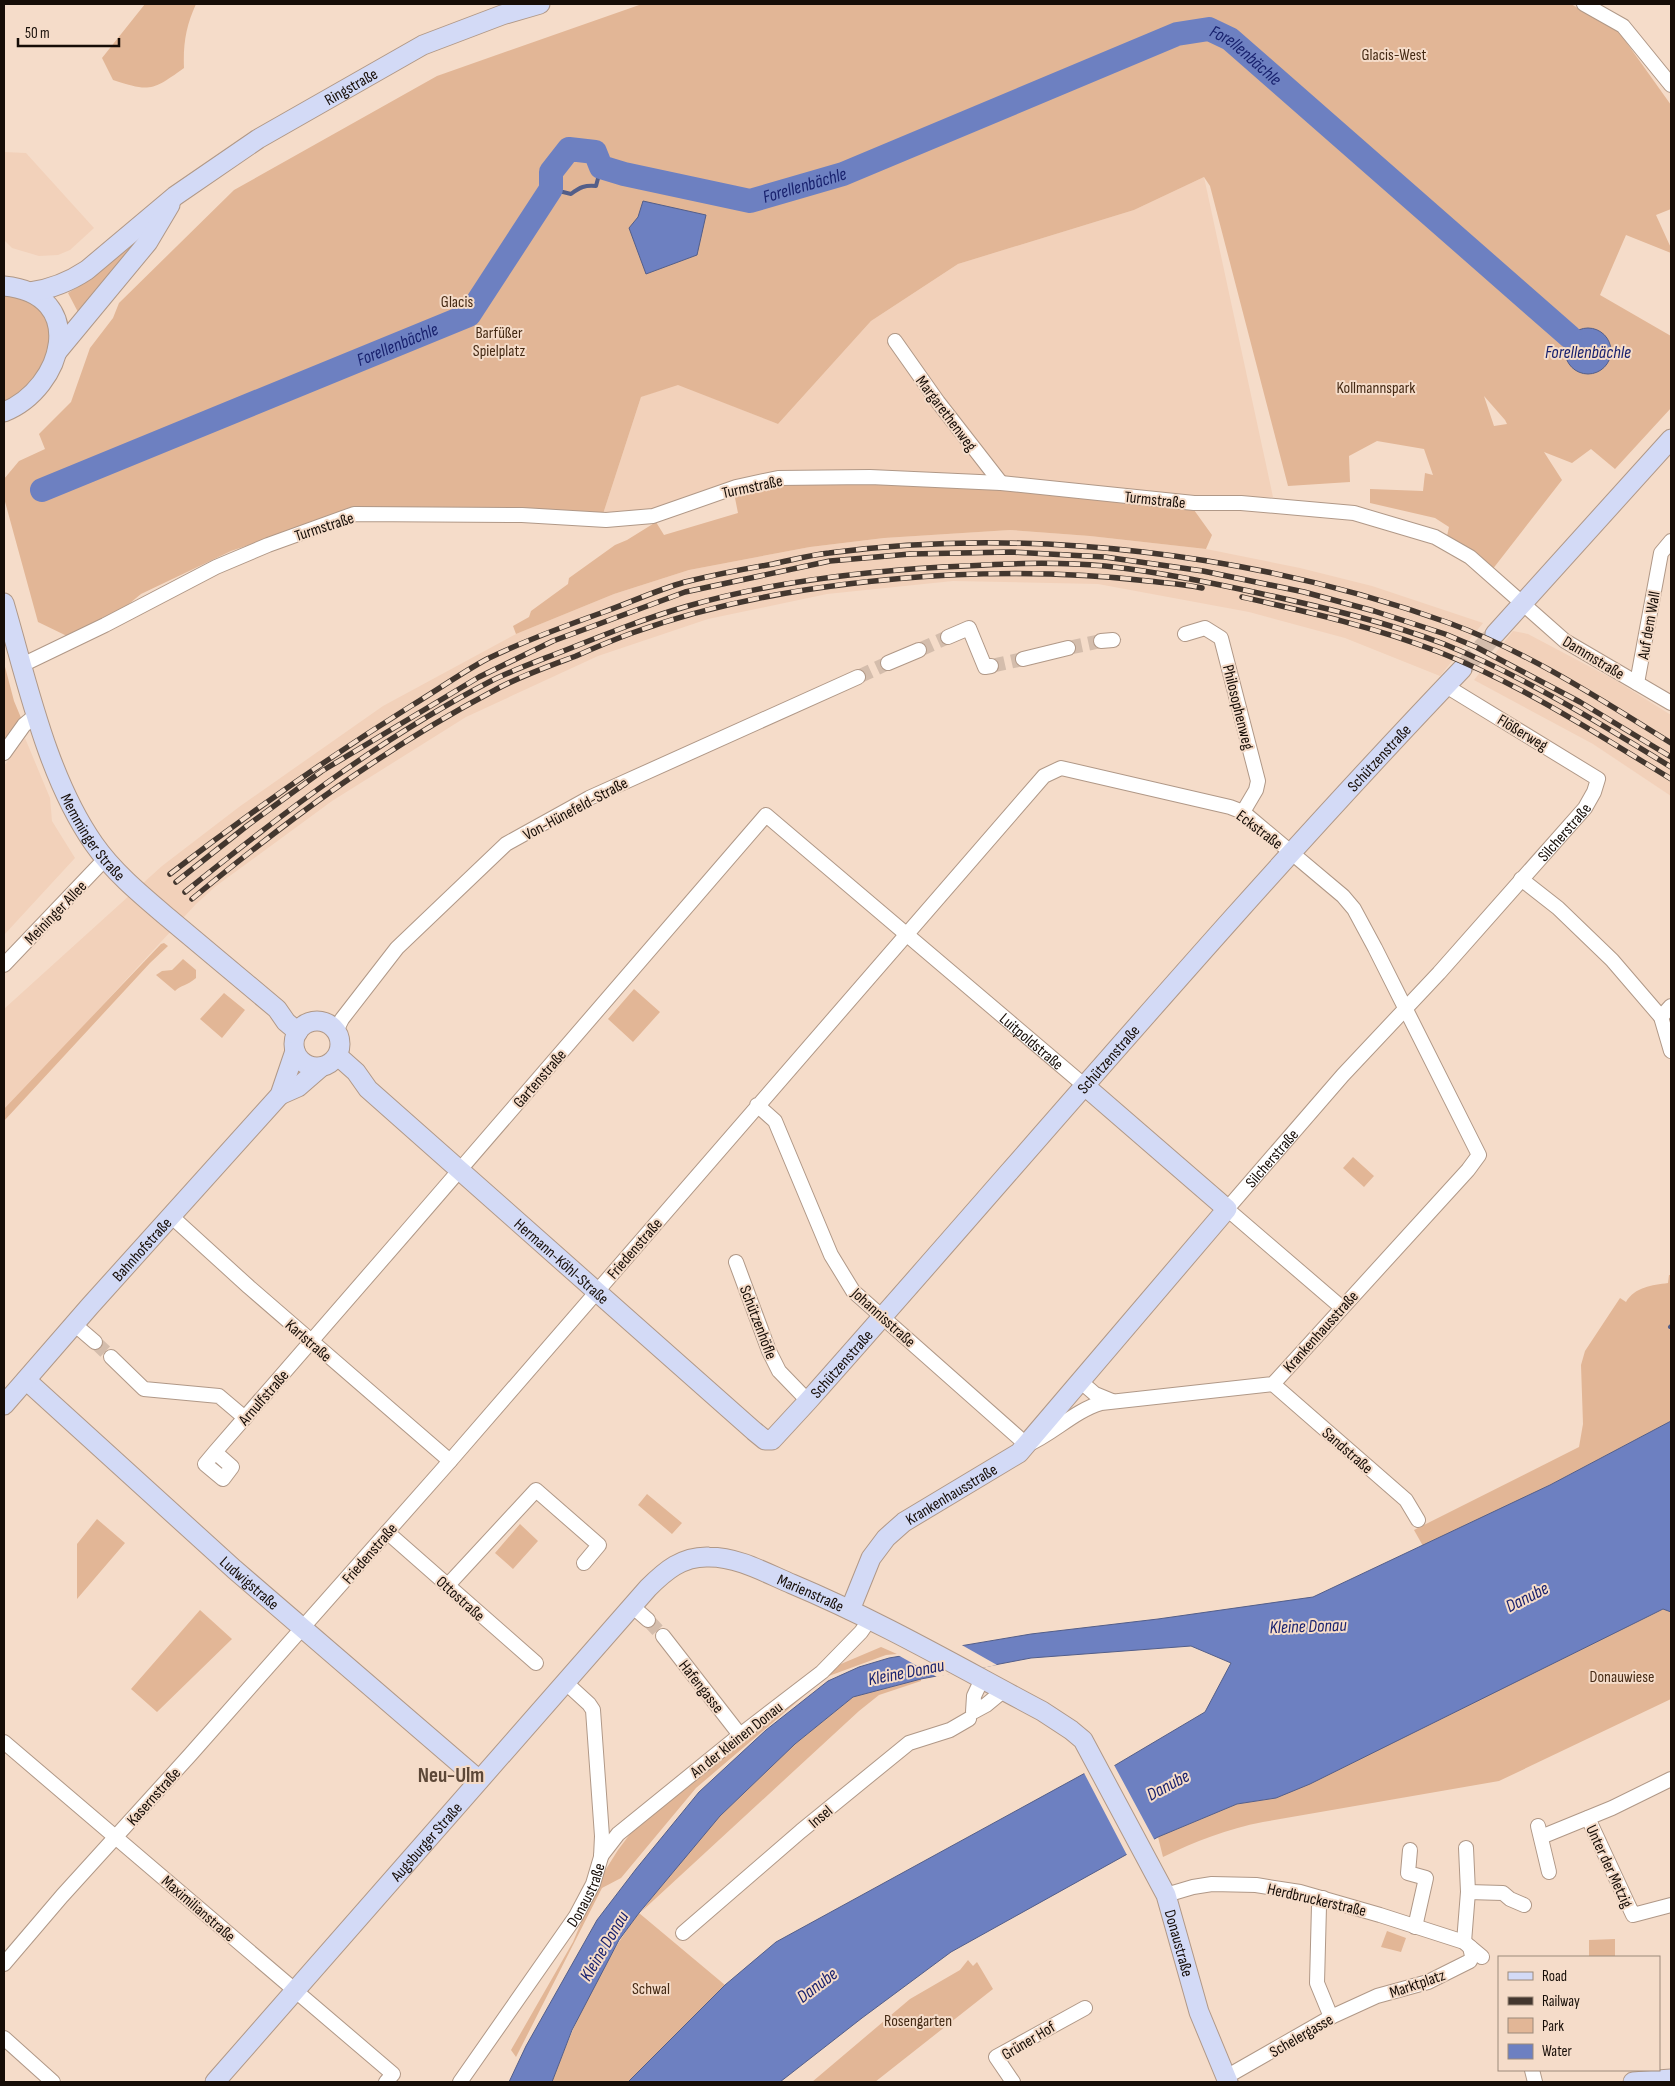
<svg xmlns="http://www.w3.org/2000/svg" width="1675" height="2086" font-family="'Sofia Sans Condensed',sans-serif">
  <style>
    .built { fill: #f2d1ba }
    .green { fill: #e2b696; fill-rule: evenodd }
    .water { fill: #6d80c1; stroke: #535e89 }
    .pier { fill: #f5dcc9 }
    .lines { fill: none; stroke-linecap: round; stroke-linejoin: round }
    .stream { stroke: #535e89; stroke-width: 4 }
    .river { stroke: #6d80c1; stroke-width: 24 }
    .street-tunnel { stroke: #d4bdac; stroke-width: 14; stroke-dasharray: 14 7; stroke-linecap: butt }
    .secondary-tunnel { stroke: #d4bdac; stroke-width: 19; stroke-dasharray: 19 9; stroke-linecap: butt }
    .street-casing { stroke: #b09887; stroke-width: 16 }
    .secondary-casing { stroke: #b09887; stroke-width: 21 }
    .street { stroke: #fff; stroke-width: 14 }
    .secondary { stroke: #d3daf6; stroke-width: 19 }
    .rail-casing { stroke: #43372f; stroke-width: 5.5 }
    .rail { stroke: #f5dcc9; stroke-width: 4; stroke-dasharray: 11; stroke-linecap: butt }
    .labels { text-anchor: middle; stroke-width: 4; stroke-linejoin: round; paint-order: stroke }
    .park-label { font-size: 16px; fill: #452a14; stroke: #f5dcc9 }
    .street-label { font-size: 16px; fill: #160d07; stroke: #f5dcc9 }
    .water-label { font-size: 18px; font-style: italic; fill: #18216e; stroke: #f5dcc9 }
    .district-label { font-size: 21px; font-weight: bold; fill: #5d4838; stroke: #f5dcc9 }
  </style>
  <rect width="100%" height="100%" fill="#f5dcc9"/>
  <!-- built -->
  <path class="built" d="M 4,152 L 26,153 L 94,228 L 70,250 L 58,255 L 39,256 L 12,248 L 4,240 Z
    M 1204,177 L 1273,497 L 1194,497 L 783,472 L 738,479 L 649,510 L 603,514 L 641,397 L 678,384 L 778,424 L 871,321 L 958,264 L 1134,210 Z
    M 1010,530 L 1090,536 L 1206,549 L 1300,568 L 1372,586 L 1483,623 L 1440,676 L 1345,638 L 1249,612 L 1098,584 L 953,581 L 827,594 L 708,619 L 598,656 L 466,717 L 332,801 L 216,886 L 196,904 L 4,1112 L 4,1009 L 162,866 L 239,807 L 383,706 L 516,634 L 614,594 L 689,570 L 810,547 L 884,538 Z
    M 1513,631 L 1528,634 L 1615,680 L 1671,715 L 1671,796 L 1593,744 L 1474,680 Z
    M 25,738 L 50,798 L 52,821 L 75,858 L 4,935 L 4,766 Z"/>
  <!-- green -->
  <path class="green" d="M 145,4 L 196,4 C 186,26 183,44 184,68 C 152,91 150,92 113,80 L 102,58 Z
    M 642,4 L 1571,4 L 1619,32 L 1671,105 L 1671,209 L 1656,215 L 1671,248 L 1671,253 L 1626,235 L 1600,295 L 1671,336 L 1671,408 L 1615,469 L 1591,449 L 1572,463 L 1544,452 L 1562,480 L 1492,570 L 1447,536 L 1449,527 L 1435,518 L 1370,503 L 1370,489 L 1423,491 L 1425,473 L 1433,475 L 1424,449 L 1377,441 L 1349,456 L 1350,482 L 1288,486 L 1210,186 L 1204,177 L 1134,210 L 958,264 L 871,321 L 778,424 L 678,385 L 641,397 L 603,514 L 474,507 L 358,508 L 231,551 L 141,594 L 119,612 L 67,636 L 38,622 L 4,498 L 4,479 L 19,461 L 45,449 L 39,434 L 71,402 L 90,348 L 113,318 L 119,303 L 234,190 L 437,76 ZM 1484,396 L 1505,420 L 1507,424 L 1494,426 Z
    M 162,210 L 79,314 L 68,293 L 84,283 Z
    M 4,293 L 16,293 L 38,306 L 49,326 L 51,348 L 35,385 L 4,409 Z
    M 862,481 L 974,487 L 1194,510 L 1212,535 L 1206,549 L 1090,536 L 1010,530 L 884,538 L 810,547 L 689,570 L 614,594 L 516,634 L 513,626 L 529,617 L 531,611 L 568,584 L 569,578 L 615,545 L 627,540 L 656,522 L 664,535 L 738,513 L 734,493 L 784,483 Z
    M 4,663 L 14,701 L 24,725 L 4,743 Z
    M 164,943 L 168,946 L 150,963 L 4,1121 L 4,1109 L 161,944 Z
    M 183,959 L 196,970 L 196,978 C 187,986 181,985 175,991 L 156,975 L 162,971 L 172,970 Z
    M 634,989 L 660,1012 L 633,1042 L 608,1019 Z
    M 224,993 L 245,1010 L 222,1038 L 200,1019 Z
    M 1353,1157 L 1374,1176 L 1364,1187 L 1343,1168 Z
    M 1669,1275 L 1671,1275 L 1671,1421 L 1550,1485 L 1423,1546 L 1414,1530 L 1579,1447 L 1583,1424 L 1581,1365 L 1585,1351 L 1620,1298 L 1626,1302 C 1635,1287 1652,1285 1668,1283 Z
    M 647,1494 L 682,1523 L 672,1534 L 638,1505 Z
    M 97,1519 L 125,1543 L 77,1599 L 77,1544 Z
    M 520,1524 L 538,1541 L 513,1569 L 495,1553 Z
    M 1663,1609 L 1671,1612 L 1671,1699 L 1499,1781 L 1263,1822 C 1227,1829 1196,1841 1163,1857 L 1158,1837 L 1237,1804 L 1276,1798 Z
    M 200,1610 L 232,1639 L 157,1712 L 131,1689 Z
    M 881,1647 L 897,1654 L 886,1655 L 826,1677 L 696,1788 L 621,1878 L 602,1888 L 516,2057 L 511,2050 L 573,1942 L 599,1880 L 618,1850 L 642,1818 L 822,1672 Z
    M 921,1679 L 921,1681 L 879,1695 L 859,1711 L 642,1911 L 666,1879 L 718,1818 L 795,1744 L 853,1697 Z
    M 639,1913 L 725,1985 L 628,2082 L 552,2082 C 574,2023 601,1964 639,1913 Z
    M 1387,1931 L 1406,1938 L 1401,1952 L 1381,1947 Z
    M 1615,1939 L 1615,1957 L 1589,1957 L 1589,1940 Z
    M 968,1960 L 973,1966 L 977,1962 L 993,1989 L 875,2082 L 812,2082 L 910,1999 L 960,1970 Z"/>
  <!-- water -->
  <path class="water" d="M 643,201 L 706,215 L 697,255 L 646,274 L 629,228 L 638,217 Z
    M1565 351a23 23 0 1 1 46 0a23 23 0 1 1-46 0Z
    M 1671,1421 L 1671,1612 L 1663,1609 L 1651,1615 L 1310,1784 L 1276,1798 L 1237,1804 L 1158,1837 L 951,1952 L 862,2018 L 780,2082 L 628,2082 L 725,1985 L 776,1942 L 1098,1766 L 1102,1773 L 1205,1712 L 1231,1663 L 1191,1646 L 1031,1658 L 921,1679 L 853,1697 L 795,1744 L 720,1816 L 639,1913 L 619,1940 L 572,2030 L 552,2082 L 509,2082 L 526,2046 L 597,1920 L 636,1869 L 699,1792 L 766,1730 L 828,1681 L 859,1667 L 889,1658 L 1031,1634 L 1158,1619 L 1313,1597 L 1550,1485 Z"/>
  <!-- pier -->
  <path class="pier" d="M 960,1644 L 997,1665 L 937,1677 L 896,1654 Z
    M 1097,1763 L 1103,1769 L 1113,1763 L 1155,1841 L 1128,1857 L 1083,1771 Z"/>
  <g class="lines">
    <!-- stream -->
    <path class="stream" d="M 551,189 L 571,194 C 580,187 585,185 596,186 L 601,167
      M 1670,1327 L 1671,1326"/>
    <!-- river -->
    <path class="river" id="s1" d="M 42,490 L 469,315 L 551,189 L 551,172 L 569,149 L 595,152 L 601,167 L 624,174 L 750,201 L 843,174 L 1177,34 L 1209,29 L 1230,39 L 1570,337"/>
    <!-- street-tunnel -->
    <path class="street-tunnel" d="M 1068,648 L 1101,641
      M 919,650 L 948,637
      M 991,666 L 1023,659
      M 858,677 L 888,663
      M 95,1342 L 111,1357
      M 648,1620 L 663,1636"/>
    <!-- secondary-tunnel -->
    <path class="secondary-tunnel" d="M 1462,669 L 1495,634"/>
    <defs>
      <g id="street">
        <path d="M 1584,4 L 1623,26 L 1671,85"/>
        <path d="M 895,341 L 938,402 L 1001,483"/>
        <path d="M 1185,634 L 1205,628 L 1221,638 L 1258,781 L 1256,790 L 1243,812"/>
        <path d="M 948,637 L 969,628 L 985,667 L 991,666"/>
        <path d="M 1101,641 L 1113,640"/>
        <path d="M 1023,659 L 1068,648"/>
        <path d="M 888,663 L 919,650"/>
        <path d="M 22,665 L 105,625 L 216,567 L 268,545 L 354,514 L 522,515 L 606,520 L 653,516 L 736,487 L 778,478 L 870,477 L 1001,483 L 1194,503 L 1241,503 L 1354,513 L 1435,537 L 1470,557 L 1565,641 L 1671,703"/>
        <path d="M 1637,683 L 1661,553 L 1671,541"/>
        <path d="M 4,753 L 24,725 L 36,715"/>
        <path d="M 1521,879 L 1558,908 L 1612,960 L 1661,1017 L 1671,1051"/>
        <path d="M 4,965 L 105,859"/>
        <path d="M 1661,1017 L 1671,1006"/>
        <path d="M 336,1031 L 342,1019 L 397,948 L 506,844 L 589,798 L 858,677"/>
        <path d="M 171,1216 L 249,1287 L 450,1461"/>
        <path d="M 736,1262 L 769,1351 L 779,1371 L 808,1401"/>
        <path id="s2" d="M 1341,1307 L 1227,1209 L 1343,1075 L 1439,973 L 1585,808 L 1594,792 L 1598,779 L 1446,686"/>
        <path d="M 74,1324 L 95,1342"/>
        <path d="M 111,1357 L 144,1389 L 219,1396 L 245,1418"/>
        <path d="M 1080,1381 L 1095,1394 L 1112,1401"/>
        <path d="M 1273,1384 L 1406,1500 L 1418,1520"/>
        <path id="s3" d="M 215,1452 L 232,1467 L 223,1479 L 205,1464 L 215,1452 C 399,1240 584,1028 766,815 L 1085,1086"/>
        <path d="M 387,1532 L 536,1663"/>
        <path d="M 448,1585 L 536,1490 L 599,1545 L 584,1563"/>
        <path d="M 632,1606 L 648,1620"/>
        <path d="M 663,1636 L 740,1735"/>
        <path d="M 982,1679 L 974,1696 L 973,1712 L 986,1705 L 1003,1691"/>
        <path d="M 4,1742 L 393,2074 L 386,2082"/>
        <path d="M 1588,1818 L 1633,1915 L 1671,1905"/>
        <path d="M 1538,1826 L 1549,1872"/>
        <path d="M 1541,1837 L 1612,1808 L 1671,1779"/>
        <path d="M 1466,1848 L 1468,1892"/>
        <path d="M 1410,1850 L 1408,1873 L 1426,1878 L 1415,1927"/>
        <path d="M 601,1856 L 618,1834 L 740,1735 L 822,1672 L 861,1632 L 870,1619"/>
        <path d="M 1166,1895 L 1193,1887 L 1212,1884 L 1256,1885 L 1300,1892 L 1380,1915 L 1464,1942 L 1482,1957"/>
        <path d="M 1323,1898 L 1319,1906 L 1317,1983 L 1331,2017"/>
        <path d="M 683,1933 L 801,1831 L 909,1743 L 950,1730 L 969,1719"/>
        <path d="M 1464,1942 L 1468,1892 L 1503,1893 L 1510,1899 L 1524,1905"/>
        <path d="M 4,1964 L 62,1896 L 190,1755 L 450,1461 L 1044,776 L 1061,768 L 1230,807 L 1243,812 L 1343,896 L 1354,909 L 1375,948 L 1479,1155 L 1468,1170 L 1273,1384 L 1101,1403 C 1074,1411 1053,1434 1027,1445 L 853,1291 L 831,1255 L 775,1121 L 757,1105"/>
        <path d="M 4,2038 L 53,2082"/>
        <path d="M 1532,2070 L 1535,2082"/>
        <path d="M 1226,2077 L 1331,2017 L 1377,1996 L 1428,1982 L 1470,1961 L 1472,1956 L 1470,1947"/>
        <path id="s4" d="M 460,2082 L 576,1916 L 593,1884 L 601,1857 L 602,1836 L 593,1710 L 589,1704 L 565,1682"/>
        <path d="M 1013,2082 L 996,2057 L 1085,2008"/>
      </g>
      <g id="secondary">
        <path d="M 4,286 C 89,294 64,388 4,412"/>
        <path id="s5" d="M 30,292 C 52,289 69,282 87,270 L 175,196 L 258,139 L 423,45 L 502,15 L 540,4"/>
        <path d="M 57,352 L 148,242 L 170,205"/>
        <path id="s6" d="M 4,603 C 27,681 47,777 94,844 C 114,873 145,898 172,921 C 207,950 242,980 277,1009 L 286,1022 L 298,1032"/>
        <path d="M 1495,634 L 1671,439"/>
        <circle cx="317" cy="1044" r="23"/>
        <path id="s7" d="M 338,1056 L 356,1072 L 368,1089 L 754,1431 L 765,1440 L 772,1440 L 808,1401 C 1025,1157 1236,905 1462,669"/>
        <path d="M 280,1095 L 298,1087 L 321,1067"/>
        <path id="s8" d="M 26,1380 L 234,1569 L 479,1780"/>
        <path id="s9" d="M 4,1405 L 90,1306 L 280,1095 L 295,1051"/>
        <path id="s10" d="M 850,1610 L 871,1558 L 886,1538 L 904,1522 L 1019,1453 L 1227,1209 L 1085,1086"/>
        <path id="s11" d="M 215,2082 L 648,1588 C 665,1571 682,1556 709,1557 C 738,1557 766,1573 792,1584 C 878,1620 959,1667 1042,1711 L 1071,1730 L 1083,1740 L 1166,1895 L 1199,2012 L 1228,2082"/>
        <path d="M 1633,2082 L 1671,2079"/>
      </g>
    </defs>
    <!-- street casing -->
    <use href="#street" class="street-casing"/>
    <!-- secondary casing -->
    <use href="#secondary" class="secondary-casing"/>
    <!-- street -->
    <use href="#street" class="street"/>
    <!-- secondary -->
    <use href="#secondary" class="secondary"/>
    <defs>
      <path id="rail" d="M 1242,597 C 1308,612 1375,627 1439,652 C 1520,684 1596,733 1671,779
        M 170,874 C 249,813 326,759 411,706 C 436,691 461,673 487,659 C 524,641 562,627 601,613 C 629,603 657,590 685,582 C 714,575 744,569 773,564 C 792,560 810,555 829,553 C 1032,526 1257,554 1449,623 C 1528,652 1600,699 1671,743
        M 176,882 L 248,825 L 322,771 L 479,677 L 553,641 L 685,592 L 830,561 L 910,554 L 1011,552 L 1105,557 L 1203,571 L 1304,592 L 1374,611 L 1445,634 L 1476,647 L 1580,702 L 1671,757
        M 185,892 C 281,814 381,738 491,681 C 515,669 541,660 566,650 C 606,634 646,618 688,606 C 771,582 857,572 943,567 C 997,564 1051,561 1105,566 C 1161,572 1217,584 1272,596 C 1330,609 1389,623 1444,644 C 1523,676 1598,722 1671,767
        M 192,899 C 287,820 385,748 495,690 C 520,676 549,666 576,656 C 594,648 613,640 632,633 C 734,596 843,581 950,575 C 1017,572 1082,573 1148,581 C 1166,583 1185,584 1202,588"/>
    </defs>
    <!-- rail casing -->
    <use href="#rail" class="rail-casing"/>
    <!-- rail -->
    <use href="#rail" class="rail"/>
  </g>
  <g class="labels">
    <!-- park labels -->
    <g class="park-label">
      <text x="1394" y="60">Glacis-West</text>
      <text x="457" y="307">Glacis</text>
      <text x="499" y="338">Barfüßer<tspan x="499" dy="18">Spielplatz</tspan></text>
      <text x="1376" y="393">Kollmannspark</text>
      <text x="1622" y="1682">Donauwiese</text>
      <text x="651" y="1994">Schwal</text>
      <text x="918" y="2026">Rosengarten</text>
    </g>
    <!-- street labels -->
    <g class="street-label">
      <text dy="6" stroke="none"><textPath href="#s5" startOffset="384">Ringstraße</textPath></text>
      <text transform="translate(947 413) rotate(53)" y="6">Margarethenweg</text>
      <text transform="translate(752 486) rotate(-12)" y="6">Turmstraße</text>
      <text transform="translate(1155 499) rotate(6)" y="6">Turmstraße</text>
      <text transform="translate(324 526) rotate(-18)" y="6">Turmstraße</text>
      <text transform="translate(1648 625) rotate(-80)" y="6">Auf dem Wall</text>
      <text transform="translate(1594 657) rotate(31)" y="6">Dammstraße</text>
      <text transform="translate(1239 707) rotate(76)" y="6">Philosophenweg</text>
      <text transform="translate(1523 732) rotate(31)" y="6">Flößerweg</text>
      <text dy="6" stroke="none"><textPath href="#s7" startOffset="1495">Schützenstraße</textPath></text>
      <text transform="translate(575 808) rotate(-28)" y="6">Von-Hünefeld-Straße</text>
      <text transform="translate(1260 829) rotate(37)" y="6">Eckstraße</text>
      <text dy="6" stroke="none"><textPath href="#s2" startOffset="656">Silcherstraße</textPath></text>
      <text dy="6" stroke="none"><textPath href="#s6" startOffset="252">Memminger Straße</textPath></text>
      <text transform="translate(55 912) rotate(-46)" y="6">Meininger Allee</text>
      <text dy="6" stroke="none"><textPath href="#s3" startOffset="1268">Luitpoldstraße</textPath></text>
      <text dy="6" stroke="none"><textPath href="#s7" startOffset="1090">Schützenstraße</textPath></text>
      <text transform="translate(539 1078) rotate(-49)" y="6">Gartenstraße</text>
      <text dy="6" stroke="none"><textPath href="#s2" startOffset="218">Silcherstraße</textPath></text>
      <text transform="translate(634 1248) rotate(-49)" y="6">Friedenstraße</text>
      <text dy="6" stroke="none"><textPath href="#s9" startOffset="208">Bahnhofstraße</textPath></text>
      <text dy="6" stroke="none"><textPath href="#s7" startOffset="304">Hermann-Köhl-Straße</textPath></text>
      <text transform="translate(884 1317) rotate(42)" y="6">Johannisstraße</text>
      <text transform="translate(759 1322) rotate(69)" y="6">Schützenhöfle</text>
      <text transform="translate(1320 1331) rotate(-48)" y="6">Krankenhausstraße</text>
      <text transform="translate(309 1340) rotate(41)" y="6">Karlstraße</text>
      <text dy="6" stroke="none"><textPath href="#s7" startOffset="685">Schützenstraße</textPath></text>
      <text transform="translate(263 1397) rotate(-49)" y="6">Arnulfstraße</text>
      <text transform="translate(1348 1450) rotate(41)" y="6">Sandstraße</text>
      <text dy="6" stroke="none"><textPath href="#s10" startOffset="160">Krankenhausstraße</textPath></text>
      <text transform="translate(369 1553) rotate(-49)" y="6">Friedenstraße</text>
      <text dy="6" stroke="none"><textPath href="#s8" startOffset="302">Ludwigstraße</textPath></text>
      <text dy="6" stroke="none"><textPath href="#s11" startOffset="836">Marienstraße</textPath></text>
      <text transform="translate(461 1598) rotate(42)" y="6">Ottostraße</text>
      <text transform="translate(702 1686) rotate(52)" y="6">Hafengasse</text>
      <text transform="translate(736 1739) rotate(-38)" y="6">An der kleinen Donau</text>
      <text transform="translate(153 1796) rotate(-48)" y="6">Kasernstraße</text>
      <text transform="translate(820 1816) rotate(-40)" y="6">Insel</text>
      <text dy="6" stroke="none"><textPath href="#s11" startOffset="320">Augsburger Straße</textPath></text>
      <text transform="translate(1610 1866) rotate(65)" y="6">Unter der Metzig</text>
      <text dy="6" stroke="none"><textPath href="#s4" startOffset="226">Donaustraße</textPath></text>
      <text transform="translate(1317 1899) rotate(13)" y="6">Herdbruckerstraße</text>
      <text transform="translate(199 1908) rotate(41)" y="6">Maximilianstraße</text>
      <text dy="6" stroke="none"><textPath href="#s11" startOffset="1372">Donaustraße</textPath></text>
      <text transform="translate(1417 1983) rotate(-19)" y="6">Marktplatz</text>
      <text transform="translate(1301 2035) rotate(-30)" y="6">Schelergasse</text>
      <text transform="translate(1028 2040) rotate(-31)" y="6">Grüner Hof</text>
    </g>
    <!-- water labels -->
    <g class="water-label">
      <text dy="6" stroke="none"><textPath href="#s1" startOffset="1390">Forellenbächle</textPath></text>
      <text dy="6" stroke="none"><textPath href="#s1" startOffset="910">Forellenbächle</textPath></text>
      <text dy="6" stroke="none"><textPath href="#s1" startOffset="384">Forellenbächle</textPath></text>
      <text x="1588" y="358">Forellenbächle</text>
      <text transform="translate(1527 1597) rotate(-27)" y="6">Danube</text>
      <text transform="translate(1308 1626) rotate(-2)" y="6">Kleine Donau</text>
      <text transform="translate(906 1672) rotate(-11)" y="6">Kleine Donau</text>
      <text transform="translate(1168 1785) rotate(-28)" y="6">Danube</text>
      <text transform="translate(604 1946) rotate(-59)" y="6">Kleine Donau</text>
      <text transform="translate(817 1985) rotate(-37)" y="6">Danube</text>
    </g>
    <!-- district labels -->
    <g class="district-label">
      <text x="451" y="1782">Neu-Ulm</text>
    </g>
  </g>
  <!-- border -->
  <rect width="1675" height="2086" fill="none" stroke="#160d07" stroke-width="10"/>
  <!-- legend -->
  <rect x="1498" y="1956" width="162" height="115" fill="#f5dcc9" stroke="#9c897b"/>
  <rect x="1508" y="1972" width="25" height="8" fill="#d3daf6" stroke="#9c897b"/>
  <text x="1542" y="1981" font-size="15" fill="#160d07">Road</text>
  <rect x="1508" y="1997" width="25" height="8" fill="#43372f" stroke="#9c897b"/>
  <text x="1542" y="2006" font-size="15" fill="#160d07">Railway</text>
  <rect x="1508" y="2018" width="25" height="15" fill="#e2b696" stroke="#9c897b"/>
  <text x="1542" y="2031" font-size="15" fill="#160d07">Park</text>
  <rect x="1508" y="2044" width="25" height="15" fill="#6d80c1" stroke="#9c897b"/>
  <text x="1542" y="2056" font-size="15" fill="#160d07">Water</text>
  <!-- scale -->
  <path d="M18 38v8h101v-8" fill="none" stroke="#160d07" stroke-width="2.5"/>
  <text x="25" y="38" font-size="15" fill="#160d07" stroke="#f5dcc9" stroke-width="4" paint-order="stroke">50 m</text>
</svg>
